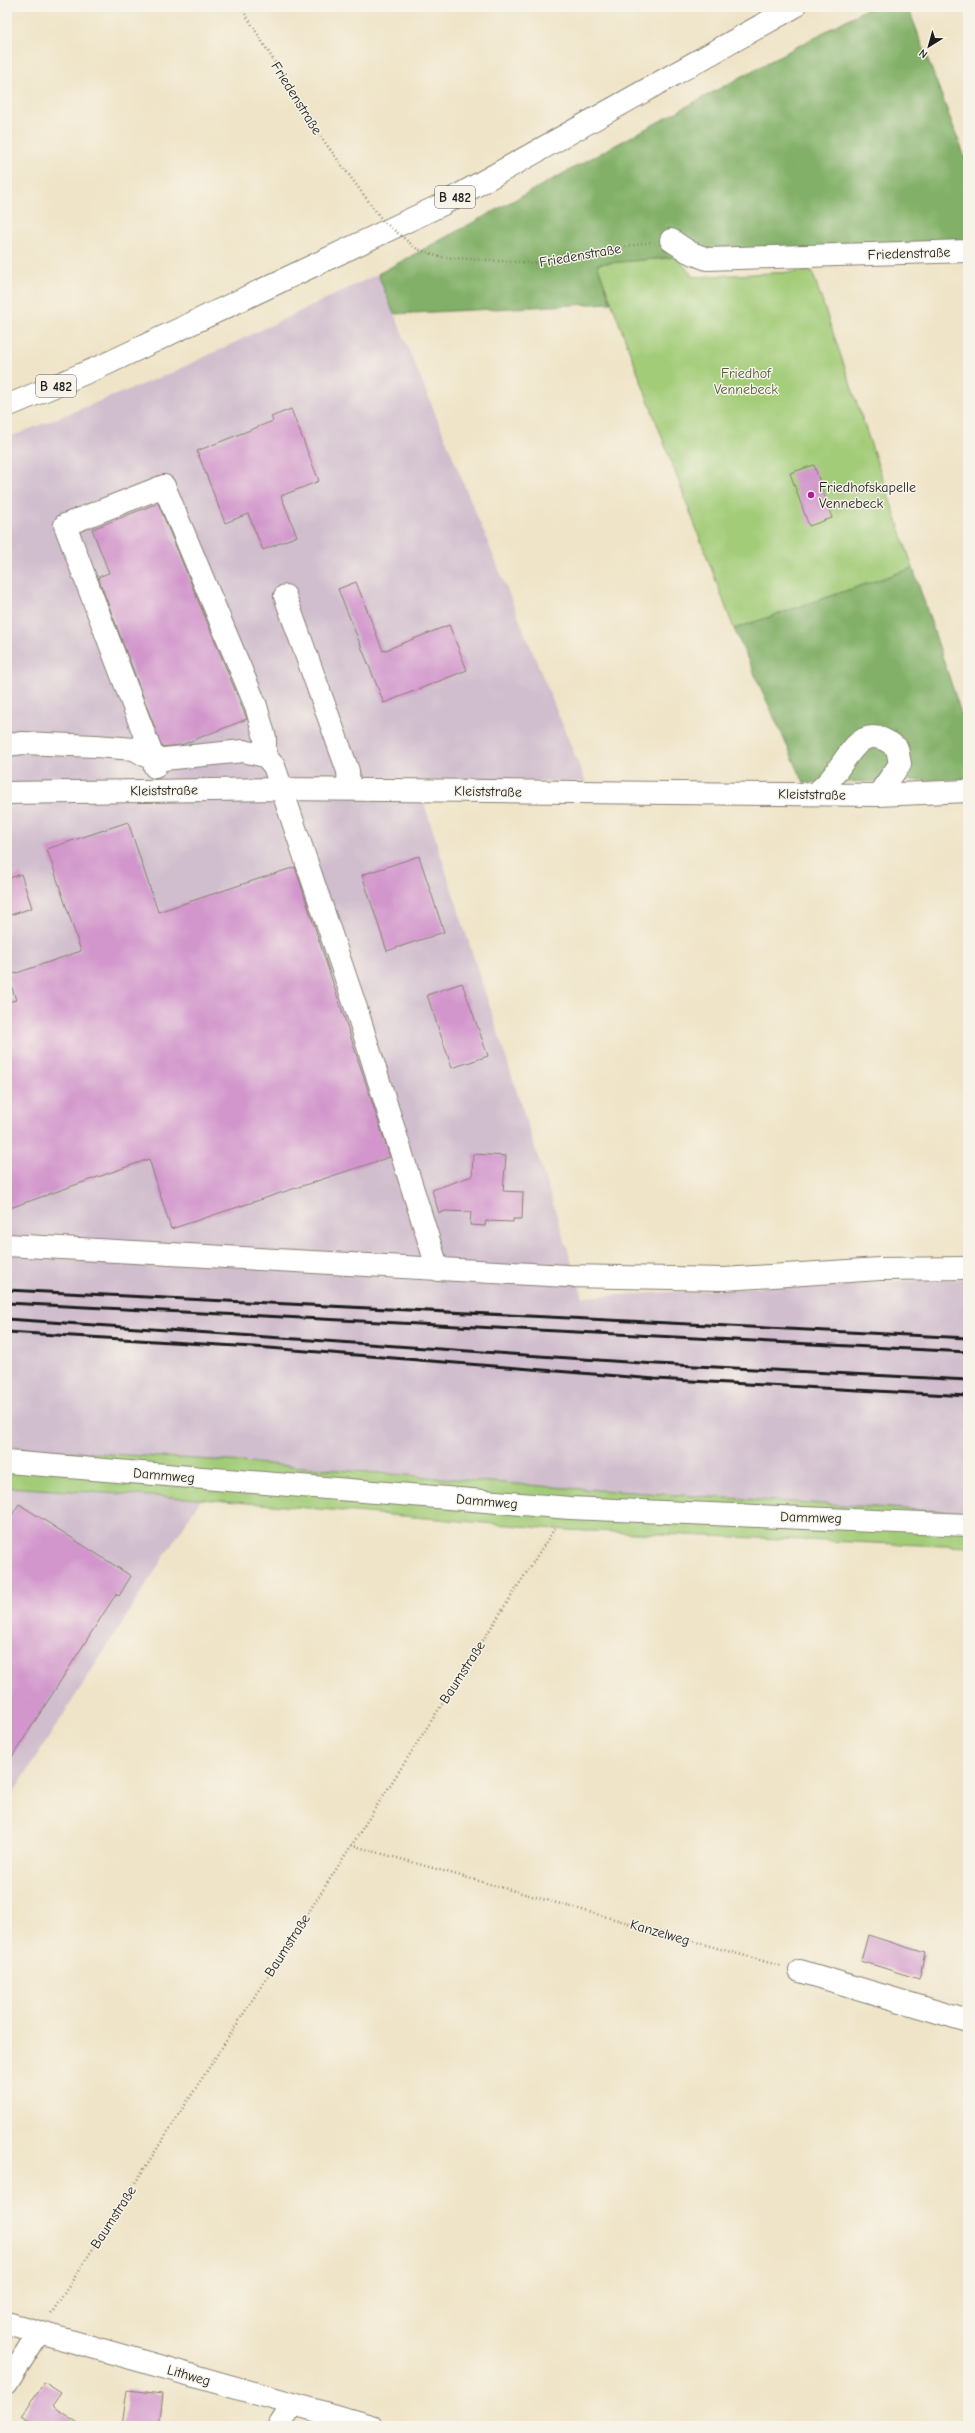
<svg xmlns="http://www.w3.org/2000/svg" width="975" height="2433" font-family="'Comic Neue',sans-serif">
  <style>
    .industrial { fill: #d0bdcd }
    .green { fill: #a3cc78; stroke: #60744a }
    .forest { fill: #82b068; stroke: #4f6642 }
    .building { fill: #d296cc }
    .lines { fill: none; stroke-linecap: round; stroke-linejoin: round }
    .minor-casing { stroke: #868072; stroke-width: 24 }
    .major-casing { stroke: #868072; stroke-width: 24 }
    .path { stroke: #868072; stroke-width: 2.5; stroke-dasharray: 1 3; stroke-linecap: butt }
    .minor { stroke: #fff; stroke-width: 22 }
    .major { stroke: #fff; stroke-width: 22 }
    .rail { stroke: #1c1c1c; stroke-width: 3 }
    .path-bridge { stroke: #868072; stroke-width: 2.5; stroke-dasharray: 1 3; stroke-linecap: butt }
    .poi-dot { fill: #b5179e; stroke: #f7f3e8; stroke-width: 1.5 }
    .labels { text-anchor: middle; stroke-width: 3; stroke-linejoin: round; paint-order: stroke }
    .shield { fill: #f7f3e8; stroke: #5e5c59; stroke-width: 1 }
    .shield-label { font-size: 13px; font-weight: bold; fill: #1c1c1c }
    .street-label { font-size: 14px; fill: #1c1c1c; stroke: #f7f3e8 }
    .park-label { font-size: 14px; fill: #4b5a3c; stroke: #f7f3e8 }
    .poi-label { font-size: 14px; fill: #1c1c1c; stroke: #f7f3e8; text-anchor: start }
  </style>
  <rect width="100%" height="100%" fill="#f7f3e8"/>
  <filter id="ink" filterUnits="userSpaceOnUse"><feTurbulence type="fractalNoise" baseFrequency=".025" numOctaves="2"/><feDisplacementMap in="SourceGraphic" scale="8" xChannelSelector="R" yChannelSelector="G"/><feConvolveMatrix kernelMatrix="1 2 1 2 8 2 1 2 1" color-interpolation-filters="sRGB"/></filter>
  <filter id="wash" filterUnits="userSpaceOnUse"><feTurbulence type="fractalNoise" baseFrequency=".012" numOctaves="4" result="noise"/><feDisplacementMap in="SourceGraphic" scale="16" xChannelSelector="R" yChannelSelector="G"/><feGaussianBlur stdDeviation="0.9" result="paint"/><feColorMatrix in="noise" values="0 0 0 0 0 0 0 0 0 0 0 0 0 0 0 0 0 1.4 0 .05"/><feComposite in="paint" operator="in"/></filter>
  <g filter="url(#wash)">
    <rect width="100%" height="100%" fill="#efe4c7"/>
    <!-- industrial -->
    <path class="industrial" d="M 378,274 L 586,782 L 417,781 L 583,1297 L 825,1283 L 968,1279 L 968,1513 L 566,1488 L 228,1461 L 7,1448 L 7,438 L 171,373 Z
      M 7,1487 L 201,1499 L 7,1803 Z"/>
    <!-- green -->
    <path class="green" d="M 677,257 L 693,277 L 812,271 L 913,568 L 734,629 L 597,264 Z
      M 7,1448 L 228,1461 L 566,1488 L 968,1513 L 968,1547 L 567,1530 L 201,1499 L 7,1487 Z"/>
    <!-- forest -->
    <path class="forest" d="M 870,7 L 908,7 L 968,165 L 968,241 L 677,257 L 597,264 L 611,303 L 394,314 L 378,274 Z
      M 913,568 L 968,734 L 968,779 L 804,783 L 734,629 Z"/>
    <g id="blocks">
      <!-- building -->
      <path class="building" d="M 291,409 L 319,481 L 281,496 L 297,536 L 263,550 L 248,514 L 225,523 L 197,451 L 273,421 L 271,417 Z
        M 814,465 L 832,518 L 809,526 L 790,473 Z
        M 158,503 L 247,719 L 181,745 L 162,747 L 98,577 L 109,573 L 92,529 Z
        M 356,582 L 383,651 L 449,625 L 467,670 L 384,703 L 338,589 Z
        M 128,822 L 158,912 L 295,867 L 390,1157 L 171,1229 L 149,1159 L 7,1209 L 7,1002 L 16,1000 L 8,976 L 81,951 L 47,849 Z
        M 419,856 L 444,932 L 387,951 L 362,875 Z
        M 21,874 L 32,908 L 7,916 L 7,879 Z
        M 462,983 L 488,1056 L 452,1068 L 427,995 Z
        M 473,1154 L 506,1156 L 503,1191 L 523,1192 L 522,1219 L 513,1219 L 513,1222 L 486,1221 L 485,1226 L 470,1225 L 471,1212 L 446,1211 L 439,1213 L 432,1190 L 472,1176 Z
        M 19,1504 L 131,1576 L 119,1596 L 116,1594 L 7,1765 L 7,1523 Z
        M 868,1935 L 925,1953 L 919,1979 L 861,1961 Z
        M 44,2382 L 61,2393 L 52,2406 L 83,2426 L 35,2426 L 21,2417 Z
        M 127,2390 L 163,2394 L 159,2426 L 122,2426 Z"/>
    </g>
  </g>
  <g filter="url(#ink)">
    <use href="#blocks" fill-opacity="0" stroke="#868072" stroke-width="1"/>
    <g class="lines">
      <defs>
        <path id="minor" d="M 671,240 L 689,252 L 707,259 L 968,251
          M 285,596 L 348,771 L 349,789
          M 7,745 L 23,743 L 96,746 L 134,749 L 154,760 L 155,767
          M 265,756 L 265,738 L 256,706 L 164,486 L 65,525 L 154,760 L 243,751 L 265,756 L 274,766 L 356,1008 L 438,1270
          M 7,793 L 281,789 L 878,795 L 968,791
          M 815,794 C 821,789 828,783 833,776 C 852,751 863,720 897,748 L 900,764 L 878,795
          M 7,1245 L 567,1276 L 724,1279 L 880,1269 L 968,1268
          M 7,1462 L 570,1508 L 968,1525
          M 800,1971 L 968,2021
          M 7,2323 L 371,2426
          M 7,2383 L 39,2332
          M 279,2426 L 293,2405"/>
        <path id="major" d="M 7,406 L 104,365 L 443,204 L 794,7"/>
      </defs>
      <!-- minor casing -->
      <use href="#minor" class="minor-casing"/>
      <!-- major casing -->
      <use href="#major" class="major-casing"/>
      <!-- path -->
      <path class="path" d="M 241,7 L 318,133
        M 535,263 L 651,242
        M 351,1845 L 781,1966
        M 51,2314 L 555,1528"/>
      <!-- minor -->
      <use href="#minor" class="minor"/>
      <!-- major -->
      <use href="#major" class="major"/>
      <!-- rail -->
      <path class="rail" d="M 7,1290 L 968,1338
        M 7,1303 L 968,1352
        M 7,1319 L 656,1364 L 968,1380
        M 7,1332 L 269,1348 L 655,1379 L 968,1396"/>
      <!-- path-bridge -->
      <path class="path-bridge" d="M 318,133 L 383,221 L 417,249 L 441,257 L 535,263"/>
    </g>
  </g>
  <!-- markers -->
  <circle class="poi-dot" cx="811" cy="495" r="4"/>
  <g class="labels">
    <!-- shield labels -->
    <g class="shield">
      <rect x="435" y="186" width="40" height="22" rx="3"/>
      <rect x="36" y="375" width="40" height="22" rx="3"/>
    </g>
    <g class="shield-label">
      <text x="455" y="202">B 482</text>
      <text x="56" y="391">B 482</text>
    </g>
    <!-- street labels -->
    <g class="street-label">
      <text transform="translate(297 98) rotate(58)" y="5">Friedenstraße</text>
      <text transform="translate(909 253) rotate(-2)" y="5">Friedenstraße</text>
      <text transform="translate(580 255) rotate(-10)" y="5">Friedenstraße</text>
      <text transform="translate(164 790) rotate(-1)" y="5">Kleiststraße</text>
      <text transform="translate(488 791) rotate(1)" y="5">Kleiststraße</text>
      <text transform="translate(812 794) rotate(1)" y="5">Kleiststraße</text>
      <text transform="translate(164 1475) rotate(5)" y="5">Dammweg</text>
      <text transform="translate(487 1501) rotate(5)" y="5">Dammweg</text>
      <text transform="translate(811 1517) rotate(2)" y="5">Dammweg</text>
      <text transform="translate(462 1672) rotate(-57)" y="5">Baumstraße</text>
      <text transform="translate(660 1932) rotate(16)" y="5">Kanzelweg</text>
      <text transform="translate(287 1945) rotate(-57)" y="5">Baumstraße</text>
      <text transform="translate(113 2217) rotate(-57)" y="5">Baumstraße</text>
      <text transform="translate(189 2375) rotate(16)" y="5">Lithweg</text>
    </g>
    <!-- park labels -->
    <g class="park-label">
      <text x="746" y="378">Friedhof<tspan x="746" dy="16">Vennebeck</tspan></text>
    </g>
    <!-- poi labels -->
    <g class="poi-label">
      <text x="819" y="492">Friedhofskapelle<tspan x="819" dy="16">Vennebeck</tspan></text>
    </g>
  </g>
  <!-- margin -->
  <rect width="975" height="2433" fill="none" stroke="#f7f3e8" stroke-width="24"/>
  <!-- north arrow -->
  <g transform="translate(929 46) rotate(217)" stroke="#f7f3e8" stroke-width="3" paint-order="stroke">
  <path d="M0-3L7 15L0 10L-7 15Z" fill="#1c1c1c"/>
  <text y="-6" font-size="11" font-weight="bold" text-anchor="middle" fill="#1c1c1c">N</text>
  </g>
</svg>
